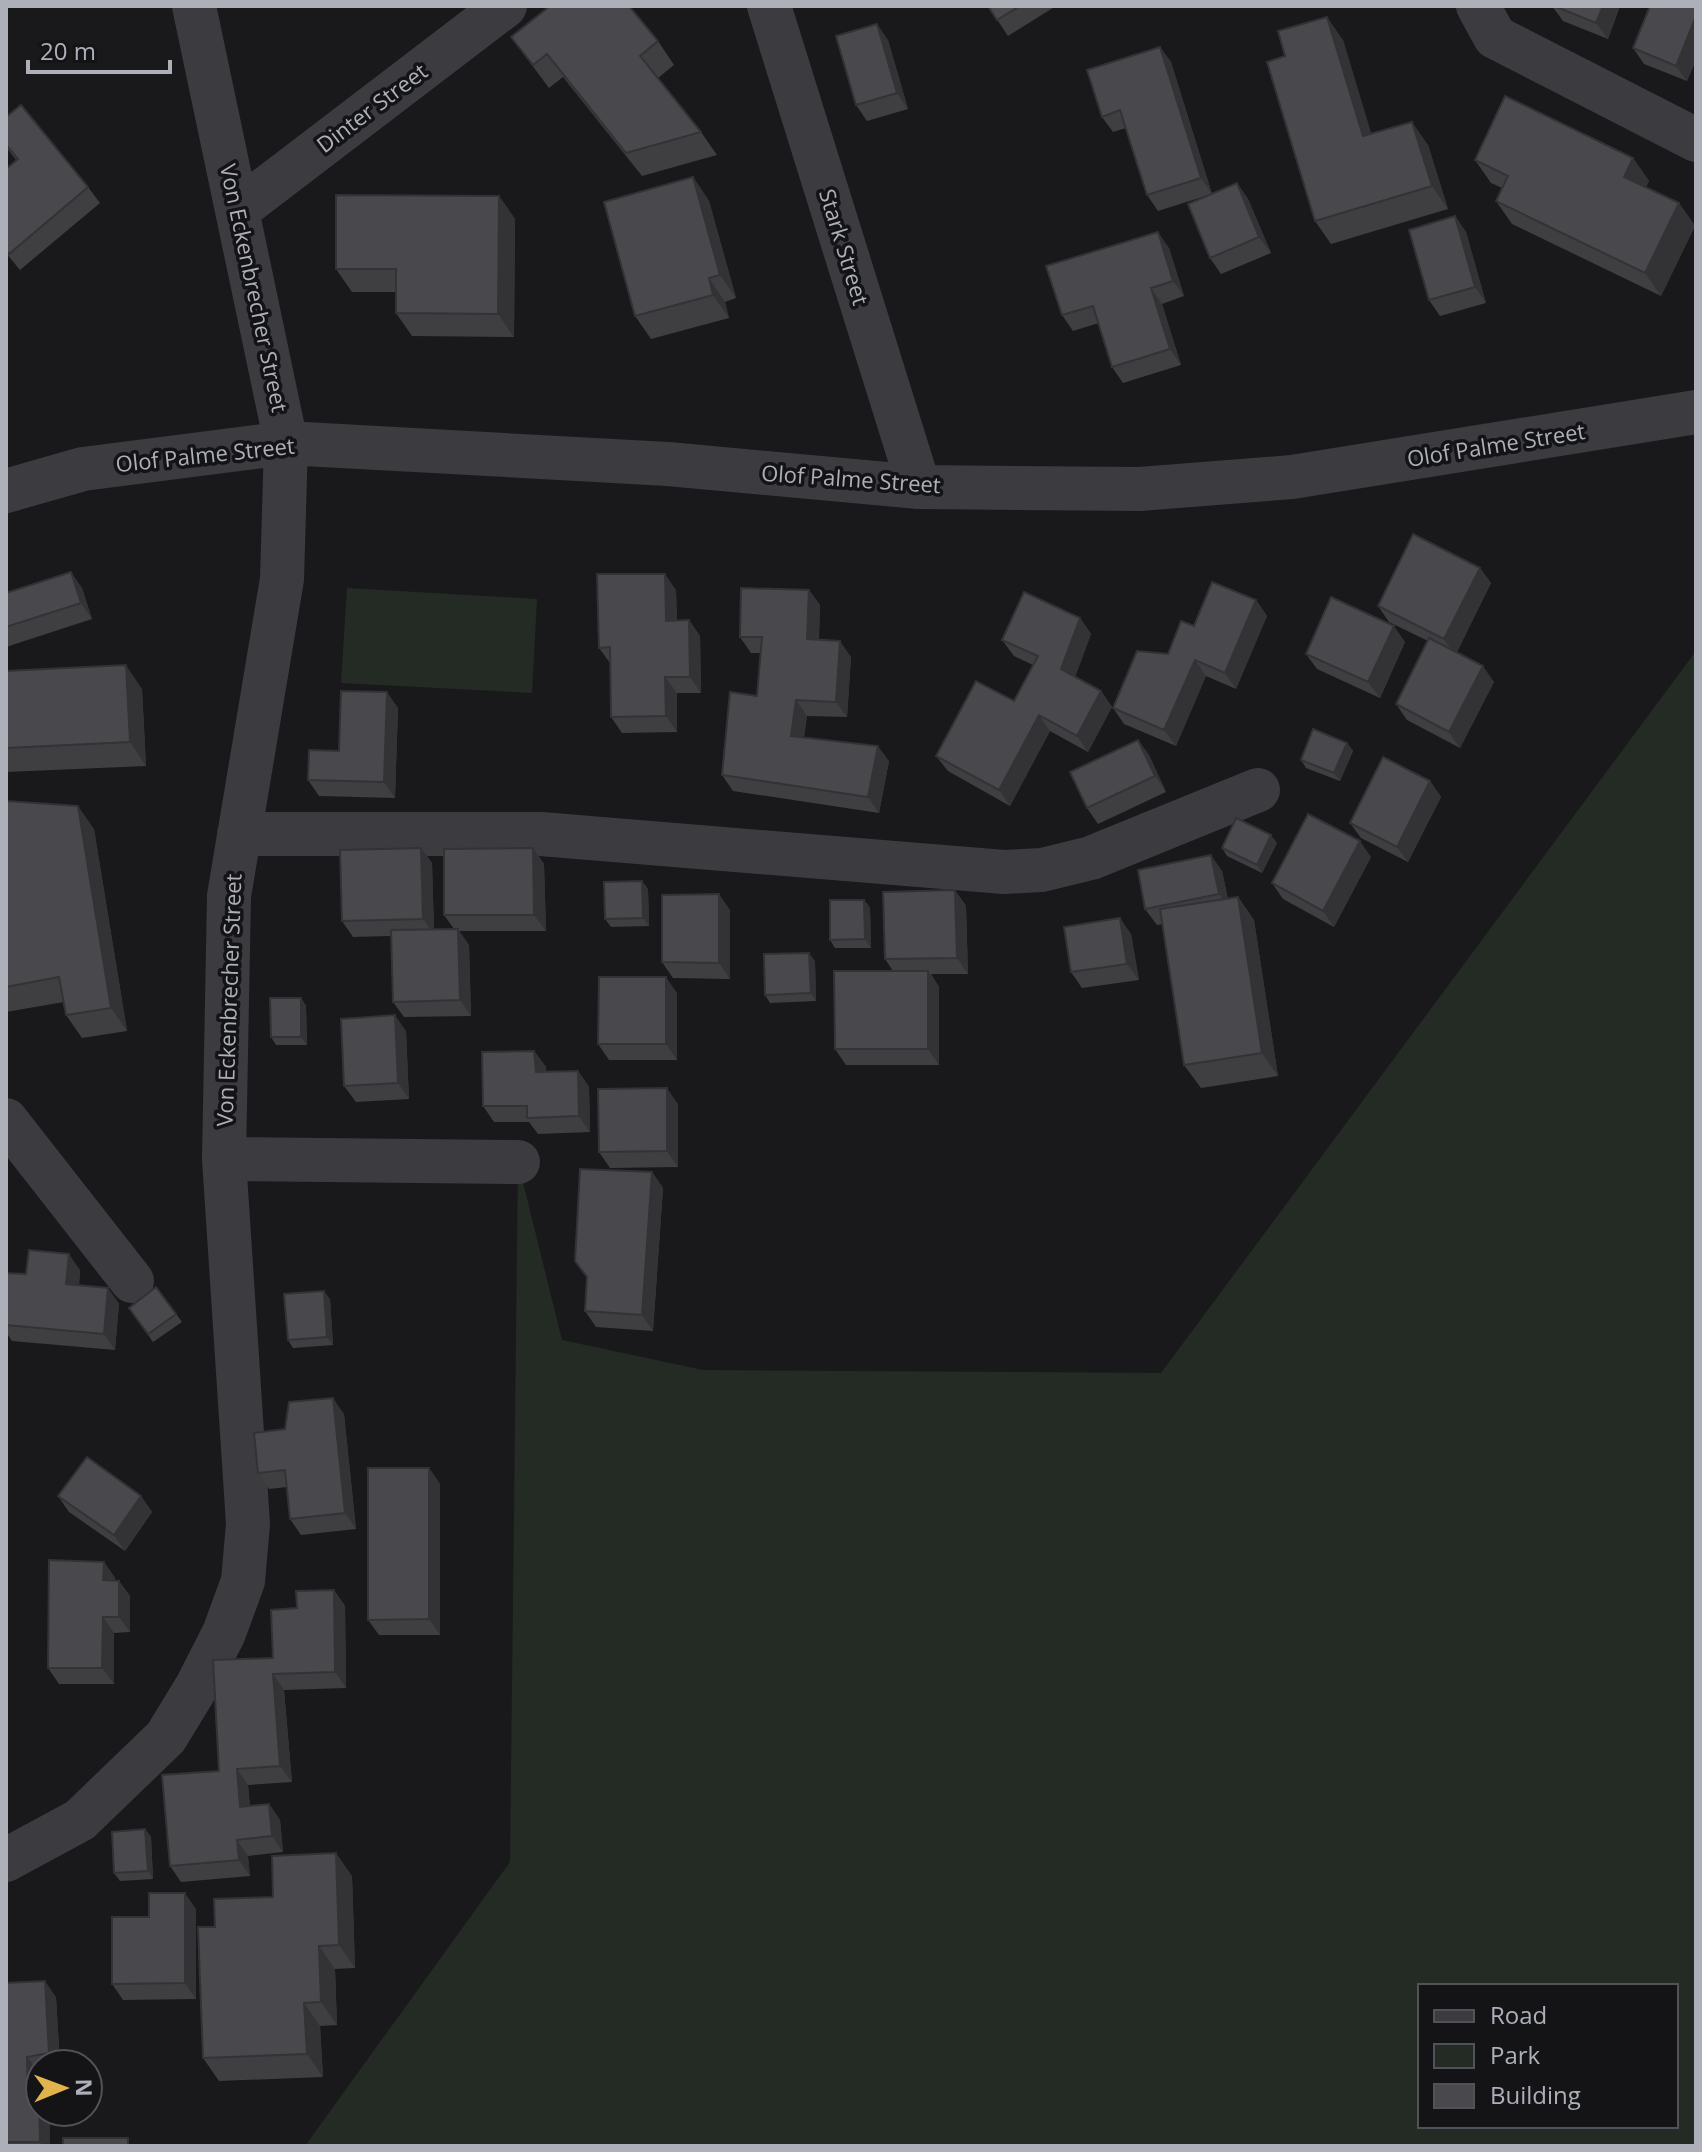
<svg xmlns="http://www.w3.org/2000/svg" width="1702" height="2152" font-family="'Open Sans',sans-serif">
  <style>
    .green { fill: #242b25; fill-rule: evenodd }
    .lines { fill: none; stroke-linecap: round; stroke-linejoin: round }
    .minor { stroke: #3b3b40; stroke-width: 44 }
    .tertiary { stroke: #3b3b40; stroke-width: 44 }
    .wall { fill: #3f3f42 }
    .shaded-wall { fill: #333336 }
    .building { fill: #49494d; stroke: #333336; stroke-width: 2 }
    .labels { text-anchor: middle; stroke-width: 7; stroke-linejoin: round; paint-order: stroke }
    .street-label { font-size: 22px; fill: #adb0b9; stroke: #141416 }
  </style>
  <rect width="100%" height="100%" fill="#19191b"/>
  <!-- green -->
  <path class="green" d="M 347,588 L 537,599 L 532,693 L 341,683 Z
    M 1696,651 L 1696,2146 L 305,2146 L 510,1862 L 518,1162 L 562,1340 L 703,1370 L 1161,1373 ZM 1420,1986 L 1676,1986 L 1676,2126 L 1420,2126 Z"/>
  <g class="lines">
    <!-- minor -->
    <path class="minor" d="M 769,6 L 919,487
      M 1478,6 L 1495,37 L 1696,140
      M 239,209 L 505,6
      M 239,834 L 541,834 L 1004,872 L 1042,870 L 1091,858 L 1258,790
      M 6,1120 L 132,1281
      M 224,1159 L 518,1162
      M 6,1860 L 80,1820 L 166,1737 L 197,1686 L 224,1633 L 243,1581 L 248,1524 L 224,1159 L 229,896 L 282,579 L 286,443 L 194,6"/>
    <!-- tertiary -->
    <path class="tertiary" d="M 6,491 L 83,469 L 286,443 L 668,464 L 919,487 L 1140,489 L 1292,477 L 1696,412"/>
  </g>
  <!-- wall -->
  <path class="wall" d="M 988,6 L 1056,6 L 1008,36 Z
    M 1552,6 L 1620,6 L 1608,39 L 1563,21 Z
    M 1696,6 L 1696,60 L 1687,81 L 1644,64 L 1633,48 Z
    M 511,37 L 658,41 L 674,65 L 658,78 L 701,132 L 717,155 L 642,176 L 563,77 L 549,88 Z
    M 888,40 L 908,109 L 867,121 L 856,105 Z
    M 1343,40 L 1371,134 L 1428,145 L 1448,209 L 1331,244 L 1315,221 Z
    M 1160,47 L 1171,62 L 1212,194 L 1158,211 L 1147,195 L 1126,128 L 1113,132 L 1102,117 Z
    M 6,117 L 88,187 L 100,203 L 20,270 L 6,253 L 6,169 L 16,160 L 6,147 Z
    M 1633,158 L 1649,181 L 1646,187 L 1679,203 L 1695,226 L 1661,296 L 1512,224 L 1496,201 L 1502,188 L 1491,183 L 1475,160 Z
    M 693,177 L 709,201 L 736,298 L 725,302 L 729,318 L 651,339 L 635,316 Z
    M 1237,183 L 1248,199 L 1271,253 L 1221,274 L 1210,258 Z
    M 499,196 L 515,219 L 514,337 L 412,336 L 396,313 L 396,292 L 352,292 L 336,269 Z
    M 1455,216 L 1466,232 L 1486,303 L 1440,316 L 1429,300 Z
    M 1169,248 L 1184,296 L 1162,304 L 1181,365 L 1123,383 L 1112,367 L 1099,323 L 1073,331 L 1062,315 Z
    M 1480,568 L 1491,583 L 1457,652 L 1494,682 L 1460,748 L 1407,720 L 1396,704 L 1428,641 L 1389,622 L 1378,606 Z
    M 82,588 L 92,619 L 6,647 L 6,593 Z
    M 676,590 L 677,621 L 689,620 L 700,636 L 701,693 L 677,693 L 677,732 L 622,733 L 611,717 L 610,663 L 599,648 Z
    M 809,590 L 820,605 L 819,640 L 851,657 L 847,717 L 807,716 L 804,737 L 889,761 L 879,813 L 733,791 L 722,775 L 757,696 L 761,653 L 751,653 L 740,637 Z
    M 1256,600 L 1267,616 L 1236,689 L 1206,676 L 1176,746 L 1124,724 L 1113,708 L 1194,626 Z
    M 1080,618 L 1091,634 L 1075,677 L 1101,691 L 1112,707 L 1088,752 L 1050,731 L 1010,806 L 948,771 L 936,756 L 1014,701 L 1033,665 L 1014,656 L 1002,640 Z
    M 1405,642 L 1380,698 L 1317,669 L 1306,654 Z
    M 6,671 L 142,689 L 146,766 L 6,772 Z
    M 398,708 L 395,798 L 319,796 L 308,780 L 339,751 Z
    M 1138,740 L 1149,755 L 1166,792 L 1098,824 L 1087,808 Z
    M 1347,743 L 1353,751 L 1340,781 L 1306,768 L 1301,760 Z
    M 1430,781 L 1441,797 L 1408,862 L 1361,838 L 1350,823 Z
    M 6,801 L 94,829 L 127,1031 L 82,1038 L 66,1015 L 64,1002 L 6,1012 Z
    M 1277,843 L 1262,873 L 1227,856 L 1222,848 Z
    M 421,848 L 432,863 L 434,930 L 454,929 L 444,915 L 533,848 L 544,864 L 546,931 L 459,931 L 469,945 L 471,1016 L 404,1017 L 393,1002 L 391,936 L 353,937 L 342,921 Z
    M 1371,857 L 1334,927 L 1283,899 L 1272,883 Z
    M 1222,871 L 1228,899 L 1238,897 L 1254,920 L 1278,1076 L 1201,1088 L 1184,1065 L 1163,924 L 1157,925 L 1145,909 Z
    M 648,889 L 649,926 L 611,927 L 605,919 Z
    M 955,890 L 966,906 L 968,974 L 931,974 L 939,987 L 939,1065 L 846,1065 L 835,1049 L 893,971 L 885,959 Z
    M 864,900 L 870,908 L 871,948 L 835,948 L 830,940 Z
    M 730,910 L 730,979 L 673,978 L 662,962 Z
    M 1131,934 L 1139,980 L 1082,988 L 1071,972 Z
    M 815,961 L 816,1001 L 770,1003 L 765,995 Z
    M 677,993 L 677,1060 L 609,1060 L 598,1044 Z
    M 301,998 L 306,1006 L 307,1045 L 276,1045 L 271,1037 Z
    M 406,1031 L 409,1099 L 356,1102 L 344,1086 Z
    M 534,1051 L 546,1067 L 546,1072 L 578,1071 L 589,1087 L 590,1132 L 538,1134 L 529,1122 L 494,1122 L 483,1106 Z
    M 678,1104 L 678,1167 L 610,1168 L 599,1152 Z
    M 652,1172 L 663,1188 L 653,1331 L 596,1327 L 585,1311 Z
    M 80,1270 L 79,1285 L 108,1288 L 119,1304 L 115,1350 L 12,1341 L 6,1332 L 6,1273 L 26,1274 Z
    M 156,1287 L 182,1322 L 153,1342 L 129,1308 Z
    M 330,1299 L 333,1345 L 293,1348 L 288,1340 Z
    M 344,1414 L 356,1529 L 301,1535 L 290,1519 L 287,1487 L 269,1489 L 258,1473 L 285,1429 Z
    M 429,1468 L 440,1484 L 440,1635 L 379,1635 L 368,1620 Z
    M 58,1496 L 141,1496 L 152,1512 L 125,1551 L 69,1512 Z
    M 104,1562 L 115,1578 L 115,1580 L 119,1581 L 130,1596 L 130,1632 L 114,1633 L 114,1684 L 59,1684 L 48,1668 Z
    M 334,1590 L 345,1606 L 346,1688 L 284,1690 L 292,1782 L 248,1785 L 250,1806 L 269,1804 L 280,1820 L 283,1852 L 248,1856 L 250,1876 L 181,1882 L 170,1866 L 219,1771 L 297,1608 Z
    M 145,1829 L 151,1837 L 153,1879 L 120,1881 L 114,1873 Z
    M 352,1876 L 355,1968 L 335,1969 L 337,2025 L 320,2026 L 323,2077 L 219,2081 L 203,2058 L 215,1927 L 273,1897 Z
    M 196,1909 L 196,1999 L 123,2000 L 112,1984 L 149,1917 Z
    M 6,1983 L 56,1997 L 60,2064 L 40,2064 L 40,2072 L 38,2072 L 38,2098 L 50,2113 L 50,2146 L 6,2146 Z"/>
  <!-- shaded-wall -->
  <path class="shaded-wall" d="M 1603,6 L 1620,6 L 1608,39 L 1596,23 Z
    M 1696,16 L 1696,60 L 1687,81 L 1676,66 Z
    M 1327,17 L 1343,40 L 1379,159 L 1363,136 Z
    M 877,24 L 888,40 L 908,109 L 897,93 Z
    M 1160,47 L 1171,62 L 1212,194 L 1201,178 Z
    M 1412,122 L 1428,145 L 1448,209 L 1432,186 Z
    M 1633,158 L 1649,181 L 1640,200 L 1624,177 Z
    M 693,177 L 709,201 L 736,298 L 720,275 Z
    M 1237,183 L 1248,199 L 1271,253 L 1259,237 Z
    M 499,196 L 515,219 L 514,337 L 498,314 Z
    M 1679,203 L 1695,226 L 1661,296 L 1645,273 Z
    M 1455,216 L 1466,232 L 1486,303 L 1475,287 Z
    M 1158,232 L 1169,248 L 1184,296 L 1173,281 Z
    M 709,278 L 725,302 L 729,318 L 713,295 Z
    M 1151,288 L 1162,304 L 1181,365 L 1170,349 Z
    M 1480,568 L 1491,583 L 1455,655 L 1444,639 Z
    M 71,572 L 82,588 L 92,619 L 81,603 Z
    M 665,574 L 676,590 L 677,637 L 666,621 Z
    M 809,590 L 820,605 L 818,655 L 807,639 Z
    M 1256,600 L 1267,616 L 1236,689 L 1225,673 Z
    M 1080,618 L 1091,634 L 1072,685 L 1061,669 Z
    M 689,620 L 700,636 L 701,693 L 690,677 Z
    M 1394,626 L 1405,642 L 1380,698 L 1368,682 Z
    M 840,641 L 851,657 L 847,717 L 836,702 Z
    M 1195,660 L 1206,676 L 1176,746 L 1164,730 Z
    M 126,665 L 142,689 L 146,766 L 130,742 Z
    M 1483,666 L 1494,682 L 1460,748 L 1449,732 Z
    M 665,677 L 677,693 L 677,732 L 666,716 Z
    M 1101,691 L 1112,707 L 1088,752 L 1077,736 Z
    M 387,692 L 398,708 L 395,798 L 384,782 Z
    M 796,700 L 807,716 L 802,752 L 791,736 Z
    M 1039,715 L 1050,731 L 1010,806 L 999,790 Z
    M 1138,740 L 1149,755 L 1166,792 L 1155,776 Z
    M 1347,743 L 1353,751 L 1340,781 L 1334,773 Z
    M 878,746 L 889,761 L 879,813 L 868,797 Z
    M 1430,781 L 1441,797 L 1408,862 L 1397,847 Z
    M 78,806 L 94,829 L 127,1031 L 111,1008 Z
    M 1271,835 L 1277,843 L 1262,873 L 1257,865 Z
    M 1360,841 L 1371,857 L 1334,927 L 1323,911 Z
    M 421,848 L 432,863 L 434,935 L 423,919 Z
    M 533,848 L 544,864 L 546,931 L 534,915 Z
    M 1211,855 L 1222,871 L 1230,910 L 1219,894 Z
    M 642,881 L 648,889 L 649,926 L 643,918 Z
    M 955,890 L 966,906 L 968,974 L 957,958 Z
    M 719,894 L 730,910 L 730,979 L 719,963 Z
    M 1238,897 L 1254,920 L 1278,1076 L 1262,1053 Z
    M 864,900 L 870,908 L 871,948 L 865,939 Z
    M 1120,918 L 1131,934 L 1139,980 L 1127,964 Z
    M 458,929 L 469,945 L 471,1016 L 460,1000 Z
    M 809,953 L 815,961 L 816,1001 L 811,993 Z
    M 928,971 L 939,987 L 939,1065 L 928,1049 Z
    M 666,977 L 677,993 L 677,1060 L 666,1044 Z
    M 301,998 L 306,1006 L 307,1045 L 301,1037 Z
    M 395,1015 L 406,1031 L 409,1099 L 398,1083 Z
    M 534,1051 L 546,1067 L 547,1088 L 536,1072 Z
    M 578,1071 L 589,1087 L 590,1132 L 579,1116 Z
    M 667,1088 L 678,1104 L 678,1167 L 667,1151 Z
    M 652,1172 L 663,1188 L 653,1331 L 642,1315 Z
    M 69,1254 L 80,1270 L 78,1300 L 66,1284 Z
    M 108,1288 L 119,1304 L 115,1350 L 104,1334 Z
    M 324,1291 L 330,1299 L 333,1345 L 327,1337 Z
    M 333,1398 L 344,1414 L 356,1529 L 345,1513 Z
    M 429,1468 L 440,1484 L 440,1635 L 429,1619 Z
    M 141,1496 L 152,1512 L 125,1551 L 114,1535 Z
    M 104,1562 L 115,1578 L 114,1596 L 103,1580 Z
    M 119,1581 L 130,1596 L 130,1632 L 119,1617 Z
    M 334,1590 L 345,1606 L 346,1688 L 335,1672 Z
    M 103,1617 L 114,1633 L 114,1684 L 102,1668 Z
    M 273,1674 L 284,1690 L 292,1782 L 280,1766 Z
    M 237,1769 L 248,1785 L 251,1823 L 240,1807 Z
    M 269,1804 L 280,1820 L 283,1852 L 272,1836 Z
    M 145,1829 L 151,1837 L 153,1879 L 148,1871 Z
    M 237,1840 L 248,1856 L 250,1876 L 239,1860 Z
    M 336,1853 L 352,1876 L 355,1968 L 339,1945 Z
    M 185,1893 L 196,1909 L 196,1999 L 185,1983 Z
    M 319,1946 L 335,1969 L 337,2025 L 321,2002 Z
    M 45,1981 L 56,1997 L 60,2064 L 57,2064 L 49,2053 Z
    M 304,2003 L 320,2026 L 323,2077 L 307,2054 Z
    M 27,2057 L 38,2072 L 39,2114 L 28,2098 Z
    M 39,2098 L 40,2099 L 40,2112 L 49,2112 L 50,2113 L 50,2146 L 43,2146 L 40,2142 Z"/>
  <!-- building -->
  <path class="building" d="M 550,6 L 629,6 L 658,41 L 640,56 L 701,132 L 626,153 L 547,54 L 533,65 L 511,37 Z
    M 988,6 L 1020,6 L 997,20 Z
    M 1554,6 L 1603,6 L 1596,23 Z
    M 1650,6 L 1696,6 L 1696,16 L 1676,66 L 1633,48 Z
    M 1327,17 L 1363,136 L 1412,122 L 1432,186 L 1315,221 L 1267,62 L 1285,56 L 1278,31 Z
    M 877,24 L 897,93 L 856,105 L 836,36 Z
    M 1160,47 L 1201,178 L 1147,195 L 1120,110 L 1102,117 L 1087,70 Z
    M 1505,96 L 1633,158 L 1624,177 L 1679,203 L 1645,273 L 1496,201 L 1508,176 L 1475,160 Z
    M 21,105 L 88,187 L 9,254 L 6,250 L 6,169 L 18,159 L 6,145 L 6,117 Z
    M 693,177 L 720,275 L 709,278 L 713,295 L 635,316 L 604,202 Z
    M 1237,183 L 1259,237 L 1210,258 L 1188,204 Z
    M 336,195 L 499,196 L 498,314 L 396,313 L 396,269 L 336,269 Z
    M 1455,216 L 1475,287 L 1429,300 L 1409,230 Z
    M 1158,232 L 1173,281 L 1151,288 L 1170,349 L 1112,367 L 1093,306 L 1062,315 L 1046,266 Z
    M 1413,534 L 1480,568 L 1444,639 L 1378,606 Z
    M 71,572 L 81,603 L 6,627 L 6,593 Z
    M 597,574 L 665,574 L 666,621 L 689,620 L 690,677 L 665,677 L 666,716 L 611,717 L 610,647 L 599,648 Z
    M 1212,582 L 1256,600 L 1225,673 L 1195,660 L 1164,730 L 1113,708 L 1137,651 L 1168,654 L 1181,621 L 1194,626 Z
    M 741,588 L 809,590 L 807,639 L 840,641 L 836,702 L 796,700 L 791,736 L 878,746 L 868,797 L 722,775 L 730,692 L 757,696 L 762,637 L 740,637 Z
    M 1024,592 L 1080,618 L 1061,669 L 1101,691 L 1077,736 L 1039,715 L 999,790 L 936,756 L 976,681 L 1014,701 L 1038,656 L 1002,640 Z
    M 1331,597 L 1394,626 L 1368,682 L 1306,654 Z
    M 1429,638 L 1483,666 L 1449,732 L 1396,704 Z
    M 126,665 L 130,742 L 6,748 L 6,671 Z
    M 341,691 L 387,692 L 384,782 L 308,780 L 309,750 L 339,751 Z
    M 1313,729 L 1347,743 L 1334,773 L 1301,760 Z
    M 1138,740 L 1155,776 L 1087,808 L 1070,772 Z
    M 1383,757 L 1430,781 L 1397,847 L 1350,823 Z
    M 6,801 L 78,806 L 111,1008 L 66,1015 L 59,977 L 6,987 Z
    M 1308,814 L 1360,841 L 1323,911 L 1272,883 Z
    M 1236,818 L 1271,835 L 1257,865 L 1222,848 Z
    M 421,848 L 423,919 L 342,921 L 340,850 Z
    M 533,848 L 534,915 L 444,915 L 444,849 Z
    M 1211,855 L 1219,894 L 1145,909 L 1138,870 Z
    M 642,881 L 643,918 L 605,919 L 604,882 Z
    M 955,890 L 957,958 L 885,959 L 883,892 Z
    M 719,894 L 719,963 L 662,962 L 662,895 Z
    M 1238,897 L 1262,1053 L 1184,1065 L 1160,909 Z
    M 830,900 L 864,900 L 865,939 L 830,940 Z
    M 1120,918 L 1127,964 L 1071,972 L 1064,927 Z
    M 458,929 L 460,1000 L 393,1002 L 391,930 Z
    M 809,953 L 811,993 L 765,995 L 764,954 Z
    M 834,971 L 928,971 L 928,1049 L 835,1049 Z
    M 599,977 L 666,977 L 666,1044 L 598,1044 Z
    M 270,998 L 301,998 L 301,1037 L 271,1037 Z
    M 395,1015 L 398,1083 L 344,1086 L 341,1019 Z
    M 534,1051 L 536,1072 L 578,1071 L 579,1116 L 527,1118 L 527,1106 L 483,1106 L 482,1052 Z
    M 667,1088 L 667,1151 L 599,1152 L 598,1089 Z
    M 580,1169 L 652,1172 L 642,1315 L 585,1311 L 587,1277 L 575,1261 Z
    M 29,1250 L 69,1254 L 66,1284 L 108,1288 L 104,1334 L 6,1325 L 6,1273 L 26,1274 Z
    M 156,1287 L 176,1314 L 148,1334 L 129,1308 Z
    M 324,1291 L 327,1337 L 288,1340 L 284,1294 Z
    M 333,1398 L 345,1513 L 290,1519 L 285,1470 L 258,1473 L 254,1433 L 285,1429 L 289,1402 Z
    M 87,1457 L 141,1496 L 114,1535 L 58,1496 Z
    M 368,1468 L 429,1468 L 429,1619 L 368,1620 Z
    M 49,1560 L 104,1562 L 103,1580 L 119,1581 L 119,1617 L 103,1617 L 102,1668 L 48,1668 Z
    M 334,1590 L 335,1672 L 273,1674 L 280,1766 L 237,1769 L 240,1807 L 269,1804 L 272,1836 L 237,1840 L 239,1860 L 170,1866 L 162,1775 L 219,1771 L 213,1660 L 273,1658 L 271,1610 L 297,1608 L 296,1591 Z
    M 145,1829 L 148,1871 L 114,1873 L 112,1832 Z
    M 336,1853 L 339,1945 L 319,1946 L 321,2002 L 304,2003 L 307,2054 L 203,2058 L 198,1927 L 215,1927 L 214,1899 L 273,1897 L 272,1856 Z
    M 149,1893 L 185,1893 L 185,1983 L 112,1984 L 112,1917 L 149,1917 Z
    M 45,1981 L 49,2053 L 27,2057 L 28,2098 L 39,2098 L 40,2142 L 6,2142 L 6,1983 Z
    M 63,2138 L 128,2138 L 128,2146 L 63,2146 Z"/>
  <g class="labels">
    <!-- street labels -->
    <g class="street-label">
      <text transform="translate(372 108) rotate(-37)" y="8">Dinter Street</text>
      <text transform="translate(844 247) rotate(73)" y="8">Stark Street</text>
      <text transform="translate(254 288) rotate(78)" y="8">Von Eckenbrecher Street</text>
      <text transform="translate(1496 445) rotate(-9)" y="8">Olof Palme Street</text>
      <text transform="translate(205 455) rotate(-6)" y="8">Olof Palme Street</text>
      <text transform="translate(851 479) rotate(4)" y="8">Olof Palme Street</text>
      <text transform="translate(229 1000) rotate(-88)" y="8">Von Eckenbrecher Street</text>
    </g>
  </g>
  <!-- border -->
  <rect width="1702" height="2152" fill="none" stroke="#adb0b9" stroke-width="16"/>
  <!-- legend -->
  <rect x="1418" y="1984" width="260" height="144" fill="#141416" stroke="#515257" stroke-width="2"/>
  <rect x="1434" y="2010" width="40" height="12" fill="#3b3b40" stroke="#515257" stroke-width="2"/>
  <text x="1490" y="2024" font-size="24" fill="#adb0b9">Road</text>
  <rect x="1434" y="2044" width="40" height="24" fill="#242b25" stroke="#515257" stroke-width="2"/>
  <text x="1490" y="2064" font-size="24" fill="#adb0b9">Park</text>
  <rect x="1434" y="2084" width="40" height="24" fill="#49494d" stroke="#515257" stroke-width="2"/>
  <text x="1490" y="2104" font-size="24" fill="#adb0b9">Building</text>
  <!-- north arrow -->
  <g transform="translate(64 2088) rotate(89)"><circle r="38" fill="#141416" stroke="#515257" stroke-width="2"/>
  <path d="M0-6L14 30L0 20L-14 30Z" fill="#e0b34c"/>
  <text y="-12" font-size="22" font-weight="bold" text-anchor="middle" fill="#adb0b9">N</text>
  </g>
  <!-- scale -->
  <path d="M28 60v12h142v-12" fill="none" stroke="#adb0b9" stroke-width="4"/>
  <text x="40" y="60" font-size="24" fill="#adb0b9" stroke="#141416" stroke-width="6" paint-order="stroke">20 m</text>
</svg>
